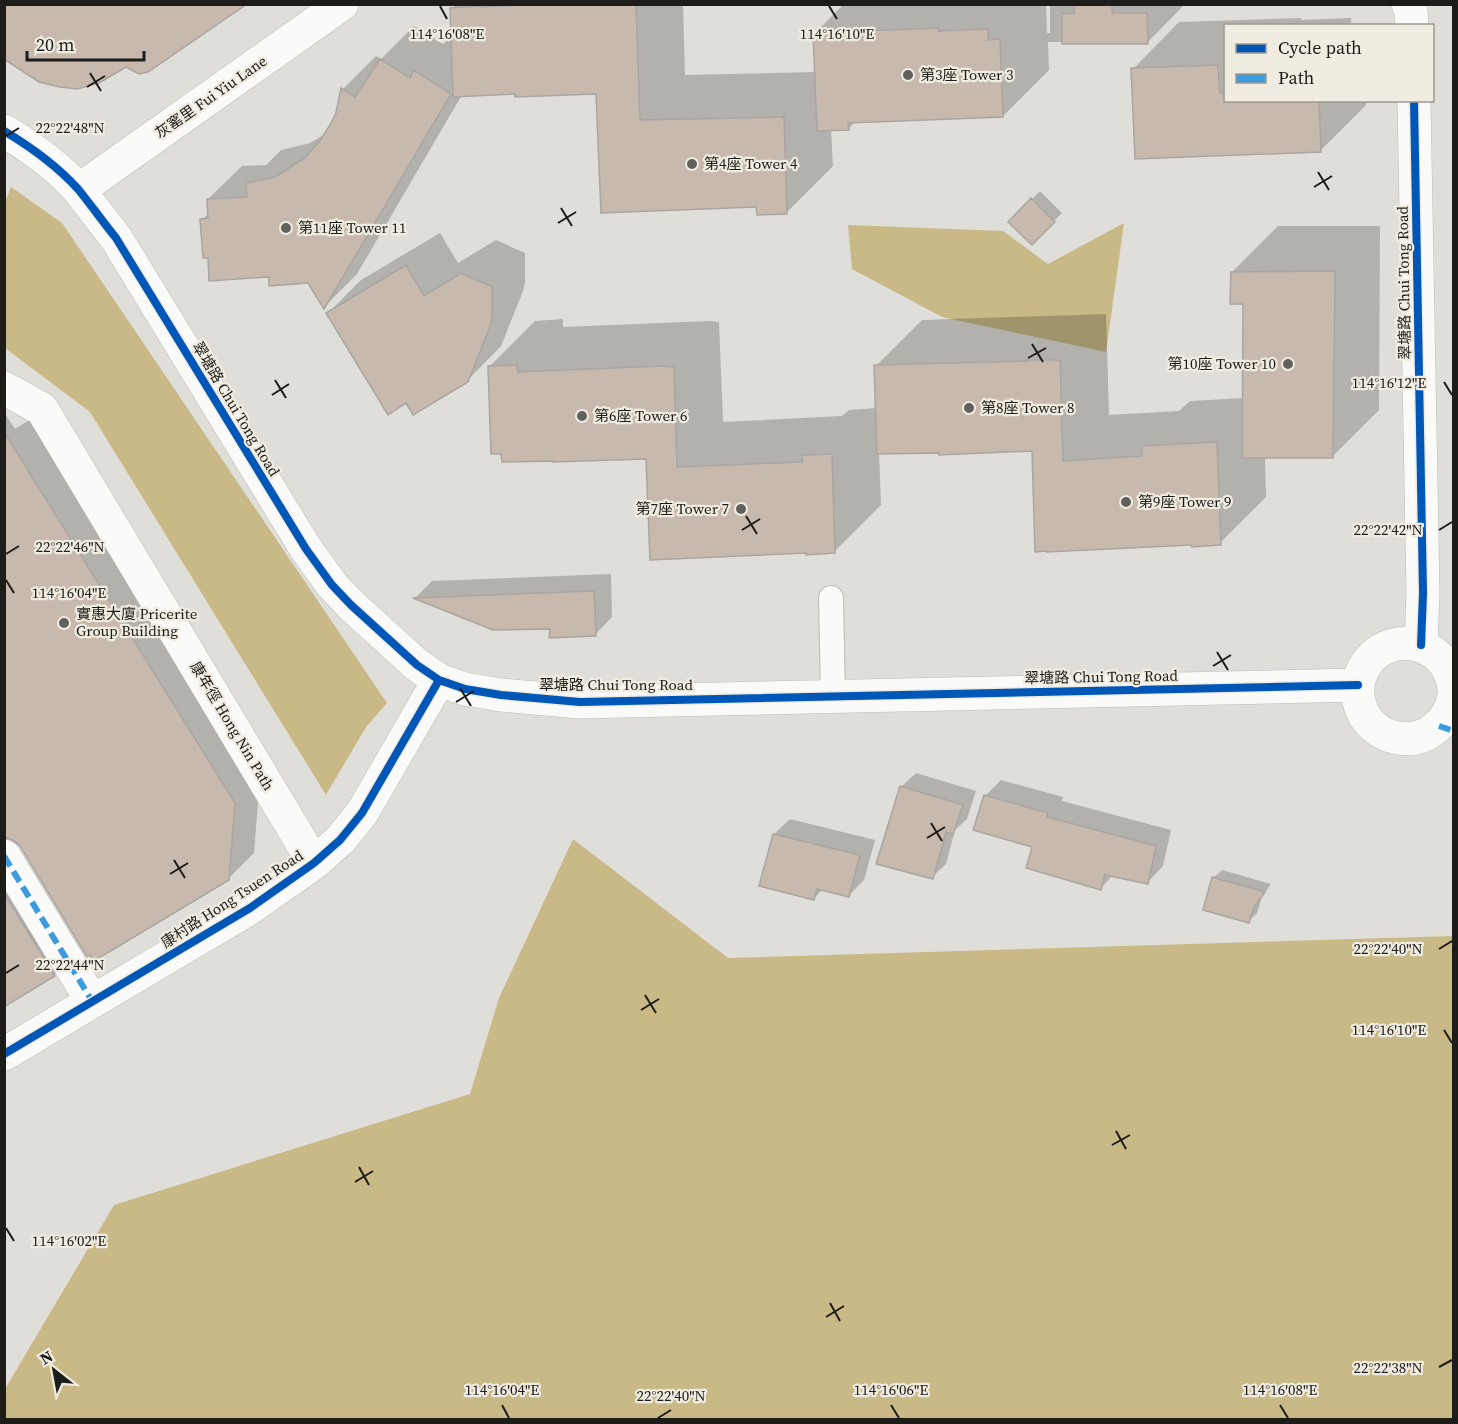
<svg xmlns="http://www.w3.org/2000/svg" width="1458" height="1424" font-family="'Source Serif 4','Noto Sans TC',serif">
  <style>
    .forest { fill: #c9b987 }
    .shadow { fill: #0003 }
    .building { fill: #c8b9ae; stroke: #a9a6a2; stroke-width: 1.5 }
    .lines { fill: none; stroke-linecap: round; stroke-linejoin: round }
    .lane-casing { stroke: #bdbbb7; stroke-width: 26 }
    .street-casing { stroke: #bdbbb7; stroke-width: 34 }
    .lane { stroke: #fafaf9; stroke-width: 24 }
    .street { stroke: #fafaf9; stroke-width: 33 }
    .quiet { stroke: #3c9bdf; stroke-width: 6; stroke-dasharray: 12 6; stroke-linecap: butt }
    .cycleway-casing { stroke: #f0ece1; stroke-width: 11 }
    .cycleway { stroke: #0057b8; stroke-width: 8 }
    .ticks { fill: none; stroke: #1e1c18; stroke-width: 2 }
    .poi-dot { fill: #62605b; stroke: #f0ece1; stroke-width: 2 }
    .labels { text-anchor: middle; stroke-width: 4.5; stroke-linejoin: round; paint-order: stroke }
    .poi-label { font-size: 15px; fill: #1e1c18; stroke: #f0ece1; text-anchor: start }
    .street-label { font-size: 15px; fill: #1e1c18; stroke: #f0ece1 }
    .ticks-label { font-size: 15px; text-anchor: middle; fill: #1e1c18; stroke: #f0ece1; stroke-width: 4.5; stroke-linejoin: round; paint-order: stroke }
  </style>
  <rect width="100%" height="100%" fill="#e0ded8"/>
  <!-- forest -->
  <path class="forest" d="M 11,187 L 62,223 L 387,703 L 366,727 L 326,795 L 90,412 L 5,348 L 4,205 Z
    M 1124,223 L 1106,352 L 942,317 L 852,269 L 848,225 L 1003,231 L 1048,264 Z
    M 573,839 L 728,958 L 1453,936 L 1453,1419 L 5,1419 L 5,1389 L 114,1205 L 470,1094 L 499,998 Z"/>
  <!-- shadow -->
  <path class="shadow" d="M 456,4 L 683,4 L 685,75 L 816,72 L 815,33 L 844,4 L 1046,4 L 1047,33 L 1050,33 L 1050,4 L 1185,4 L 1147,43 L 1048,42 L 1049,70 L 1003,116 L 856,121 L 848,129 L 831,129 L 833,166 L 787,212 L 758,205 L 598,93 L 516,93 L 462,95 L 357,274 L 324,307 L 309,282 L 271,275 L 209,257 L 202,220 L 209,213 L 208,199 L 242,166 L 266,165 L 281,150 L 310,143 L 327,133 L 338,113 L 343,89 L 376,56 L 381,59 L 414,26 L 443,44 L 449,38 L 453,41 L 452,9 Z
    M 1301,18 L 1301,20 L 1351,18 L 1351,26 L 1226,26 L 1226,100 L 1366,100 L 1366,105 L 1320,151 L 1133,69 L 1179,22 Z
    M 1040,191 L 1062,213 L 1032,243 L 1010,222 Z
    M 1278,226 L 1380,226 L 1379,410 L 1333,456 L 1265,456 L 1266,497 L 1220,543 L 1033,449 L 879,453 L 881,505 L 835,551 L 647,457 L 489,367 L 535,321 L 563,319 L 563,327 L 709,321 L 719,322 L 723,422 L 842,416 L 849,410 L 877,408 L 876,366 L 922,320 L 1106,314 L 1109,415 L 1179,411 L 1190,401 L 1244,398 L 1245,303 L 1232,272 Z
    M 440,233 L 458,263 L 496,240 L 525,253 L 525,282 L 523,291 L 501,346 L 467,381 L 406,401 L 328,313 L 361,280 Z
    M 4,412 L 15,429 L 36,416 L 260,777 L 254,853 L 228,879 L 21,845 L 13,839 L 80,949 L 54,975 L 4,1005 Z
    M 611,574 L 612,617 L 595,635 L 551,627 L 493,629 L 416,597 L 432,581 Z
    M 916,773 L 976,791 L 967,819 L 955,830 L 946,864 L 932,877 L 878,862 L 902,786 Z
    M 1001,780 L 1063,797 L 1062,801 L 1171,830 L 1163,866 L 1148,882 L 1113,875 L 1101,888 L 1034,845 L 985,796 Z
    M 790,819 L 875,840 L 864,880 L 849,895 L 823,889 L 813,899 L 774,834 Z
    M 1222,870 L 1271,884 L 1262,897 L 1257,913 L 1249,921 L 1213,878 Z"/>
  <!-- building -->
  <path class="building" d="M 4,4 L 247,4 L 148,72 L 139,74 L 126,67 L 99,83 L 77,89 L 60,87 L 39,82 L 4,59 Z
    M 545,4 L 636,4 L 640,120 L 784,117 L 787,214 L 757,215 L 756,207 L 601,213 L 596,94 L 515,97 L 515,94 L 453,97 L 450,8 L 480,6 L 480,7 Z
    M 1074,4 L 1112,4 L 1112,13 L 1147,13 L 1148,44 L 1062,44 L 1062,13 L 1074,14 Z
    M 938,28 L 938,31 L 988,29 L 988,40 L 1000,39 L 1003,117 L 848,123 L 849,130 L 817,131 L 813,33 Z
    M 380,59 L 410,78 L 414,70 L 451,94 L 324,309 L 308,283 L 269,286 L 269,277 L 209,281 L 208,258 L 203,258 L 200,219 L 208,218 L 207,199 L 247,197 L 246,183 L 275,177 L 305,158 L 319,142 L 330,125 L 336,113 L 341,88 L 355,97 Z
    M 1218,65 L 1220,93 L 1226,92 L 1226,100 L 1319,100 L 1321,152 L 1135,159 L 1131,68 Z
    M 1031,198 L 1055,222 L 1032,245 L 1008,222 Z
    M 406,265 L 424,296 L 461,273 L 492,287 L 492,316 L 490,326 L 468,382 L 413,415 L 406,403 L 388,415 L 326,313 Z
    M 1335,271 L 1333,458 L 1242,458 L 1243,304 L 1230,304 L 1231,272 Z
    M 1029,360 L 1060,360 L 1063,461 L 1142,456 L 1142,446 L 1217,442 L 1221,545 L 1192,547 L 1191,545 L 1047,552 L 1047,551 L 1035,552 L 1032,451 L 939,455 L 939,453 L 877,454 L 874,365 L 1029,361 Z
    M 517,365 L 518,372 L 662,366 L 674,367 L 677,467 L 802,462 L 802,455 L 832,454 L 835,553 L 806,555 L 806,553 L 650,560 L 646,459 L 553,462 L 553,461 L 502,462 L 501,454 L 491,454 L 488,366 Z
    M 4,432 L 235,803 L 229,880 L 94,961 L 90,955 L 87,957 L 20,846 L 13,840 L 4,837 Z
    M 594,591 L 596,636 L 549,638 L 550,629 L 493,630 L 413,598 Z
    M 900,786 L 963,805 L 953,834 L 946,832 L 933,879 L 876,864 Z
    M 984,795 L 1048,813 L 1047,817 L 1156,846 L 1148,884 L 1105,875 L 1101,890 L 1026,868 L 1032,847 L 973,830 Z
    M 773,834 L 860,855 L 849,897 L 817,889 L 814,900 L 759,886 Z
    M 1212,877 L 1265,892 L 1254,907 L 1249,923 L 1203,910 Z
    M 4,893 L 55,976 L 4,1007 Z"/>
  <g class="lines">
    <defs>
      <path id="lane" d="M 831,598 L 833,696"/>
      <path id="street" d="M 1408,4 L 1411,12 L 1412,26
        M 1414,100 L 1423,593 L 1421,645
        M 4,131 C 31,147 57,166 78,189 C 91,205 103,222 116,238 L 306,549 L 332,585 L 351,605 L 417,665 L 439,680 L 465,689 L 501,695 L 580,702 L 1358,685
        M 79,190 L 342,4
        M 4,388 L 42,409 L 314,863
        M 1454,688 C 1447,635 1377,627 1360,677 C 1356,689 1358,702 1363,713 C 1370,726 1383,736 1399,738 C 1426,743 1449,722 1454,696
        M 4,856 L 92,1001
        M 4,1054 L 250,908 L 314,863 L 340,840 L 362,813 L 439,680"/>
    </defs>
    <!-- lane casing -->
    <use href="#lane" class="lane-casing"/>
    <!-- street casing -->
    <use href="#street" class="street-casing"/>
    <!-- lane -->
    <use href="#lane" class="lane"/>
    <!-- street -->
    <use href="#street" class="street"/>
    <!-- quiet -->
    <path class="quiet" d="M 1439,726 L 1454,731
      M 4,856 L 92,1001"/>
    <defs>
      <path id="cycleway" d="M 1414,100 L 1423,593 L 1421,645
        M 4,131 C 31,147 57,166 78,189 C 91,205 103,222 116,238 L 306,549 L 332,585 L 351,605 L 417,665 L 439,680 L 465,689 L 501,695 L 580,702 L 1358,685
        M 4,1054 L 250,908 L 314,863 L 340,840 L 362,813 L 439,680"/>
    </defs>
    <!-- cycleway casing -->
    <use href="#cycleway" class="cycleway-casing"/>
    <!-- cycleway -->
    <use href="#cycleway" class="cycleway"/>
  </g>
  <!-- ticks -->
  <path class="ticks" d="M 440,6 L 447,19M 829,6 L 837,19M 90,73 L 101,91M 87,87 L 105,76M 6,136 L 19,128M 1318,172 L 1329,190M 1314,187 L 1332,176M 561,208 L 572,226M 558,223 L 576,212M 1032,344 L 1043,362M 1028,358 L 1046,348M 275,380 L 286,398M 1444,382 L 1452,395M 272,395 L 289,384M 746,516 L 757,534M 742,530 L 760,519M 1439,530 L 1452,522M 6,554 L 19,546M 6,580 L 14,593M 1217,652 L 1228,670M 1213,666 L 1231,655M 460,688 L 471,706M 456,702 L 474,691M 931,823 L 942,841M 927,838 L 945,827M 174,860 L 185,878M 170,874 L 188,863M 1439,949 L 1452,941M 6,973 L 19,965M 645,995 L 656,1013M 641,1010 L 659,999M 1444,1030 L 1452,1043M 1116,1131 L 1126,1149M 1112,1145 L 1130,1135M 359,1167 L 369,1185M 355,1182 L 373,1171M 6,1228 L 14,1241M 830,1303 L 840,1321M 826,1317 L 844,1306M 1439,1367 L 1452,1360M 502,1405 L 509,1418M 891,1405 L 899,1418M 1280,1405 L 1288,1418M 658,1418 L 671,1410"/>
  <!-- markers -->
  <g class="poi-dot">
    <circle cx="908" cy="75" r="6"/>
    <circle cx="692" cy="164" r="6"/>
    <circle cx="286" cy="228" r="6"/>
    <circle cx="1288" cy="364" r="6"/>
    <circle cx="969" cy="408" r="6"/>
    <circle cx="582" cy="416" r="6"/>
    <circle cx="1126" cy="502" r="6"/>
    <circle cx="741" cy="509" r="6"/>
    <circle cx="64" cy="623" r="6"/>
  </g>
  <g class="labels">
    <!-- poi labels -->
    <g class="poi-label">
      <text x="920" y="80">第3座 Tower 3</text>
      <text x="704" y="169">第4座 Tower 4</text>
      <text x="298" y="233">第11座 Tower 11</text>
      <text x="1276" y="369" text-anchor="end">第10座 Tower 10</text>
      <text x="981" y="413">第8座 Tower 8</text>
      <text x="594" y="421">第6座 Tower 6</text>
      <text x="1138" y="507">第9座 Tower 9</text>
      <text x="729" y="514" text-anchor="end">第7座 Tower 7</text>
      <text x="76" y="619">實惠大廈 Pricerite<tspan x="76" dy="17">Group Building</tspan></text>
    </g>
    <!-- street labels -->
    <g class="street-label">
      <text transform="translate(211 97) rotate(-35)" y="5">灰窰里 Fui Yiu Lane</text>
      <text transform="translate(1404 283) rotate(-91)" y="5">翠塘路 Chui Tong Road</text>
      <text transform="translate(236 409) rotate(59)" y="5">翠塘路 Chui Tong Road</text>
      <text transform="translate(1101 677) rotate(-1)" y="5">翠塘路 Chui Tong Road</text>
      <text x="616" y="690">翠塘路 Chui Tong Road</text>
      <text transform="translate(232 726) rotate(59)" y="5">康年徑 Hong Nin Path</text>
      <text transform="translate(232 899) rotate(-33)" y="5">康村路 Hong Tsuen Road</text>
    </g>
  </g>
  <g class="ticks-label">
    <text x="447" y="39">114°16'08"E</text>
    <text x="837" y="39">114°16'10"E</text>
    <text x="70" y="133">22°22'48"N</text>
    <text x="1389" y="388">114°16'12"E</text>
    <text x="1388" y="535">22°22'42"N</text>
    <text x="70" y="552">22°22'46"N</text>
    <text x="69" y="598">114°16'04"E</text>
    <text x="1388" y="954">22°22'40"N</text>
    <text x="70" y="970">22°22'44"N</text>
    <text x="1389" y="1035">114°16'10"E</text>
    <text x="69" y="1246">114°16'02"E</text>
    <text x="1388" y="1373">22°22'38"N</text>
    <text x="502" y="1395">114°16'04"E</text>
    <text x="891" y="1395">114°16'06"E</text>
    <text x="1280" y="1395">114°16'08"E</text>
    <text x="671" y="1401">22°22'40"N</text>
  </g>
  <!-- border -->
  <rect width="1458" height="1424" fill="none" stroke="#1e1c18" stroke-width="12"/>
  <!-- legend -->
  <rect x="1224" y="24" width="210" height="78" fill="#f0ece1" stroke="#9c9991" stroke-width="1.5"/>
  <rect x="1236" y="44" width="30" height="9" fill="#0057b8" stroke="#9c9991" stroke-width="1.5"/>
  <text x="1278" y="54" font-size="18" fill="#1e1c18">Cycle path</text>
  <rect x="1236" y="74" width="30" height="9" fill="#3c9bdf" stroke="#9c9991" stroke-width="1.5"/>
  <text x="1278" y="84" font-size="18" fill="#1e1c18">Path</text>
  <!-- north arrow -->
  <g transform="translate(54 1370) rotate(329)" stroke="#f0ece1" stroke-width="4.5" paint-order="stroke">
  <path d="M0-4.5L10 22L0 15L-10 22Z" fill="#1e1c18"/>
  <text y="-9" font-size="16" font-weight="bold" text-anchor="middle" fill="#1e1c18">N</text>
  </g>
  <!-- scale -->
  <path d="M27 51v9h117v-9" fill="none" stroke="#1e1c18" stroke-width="3"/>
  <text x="36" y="51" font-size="18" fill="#1e1c18" stroke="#f0ece1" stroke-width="4.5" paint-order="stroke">20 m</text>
</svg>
